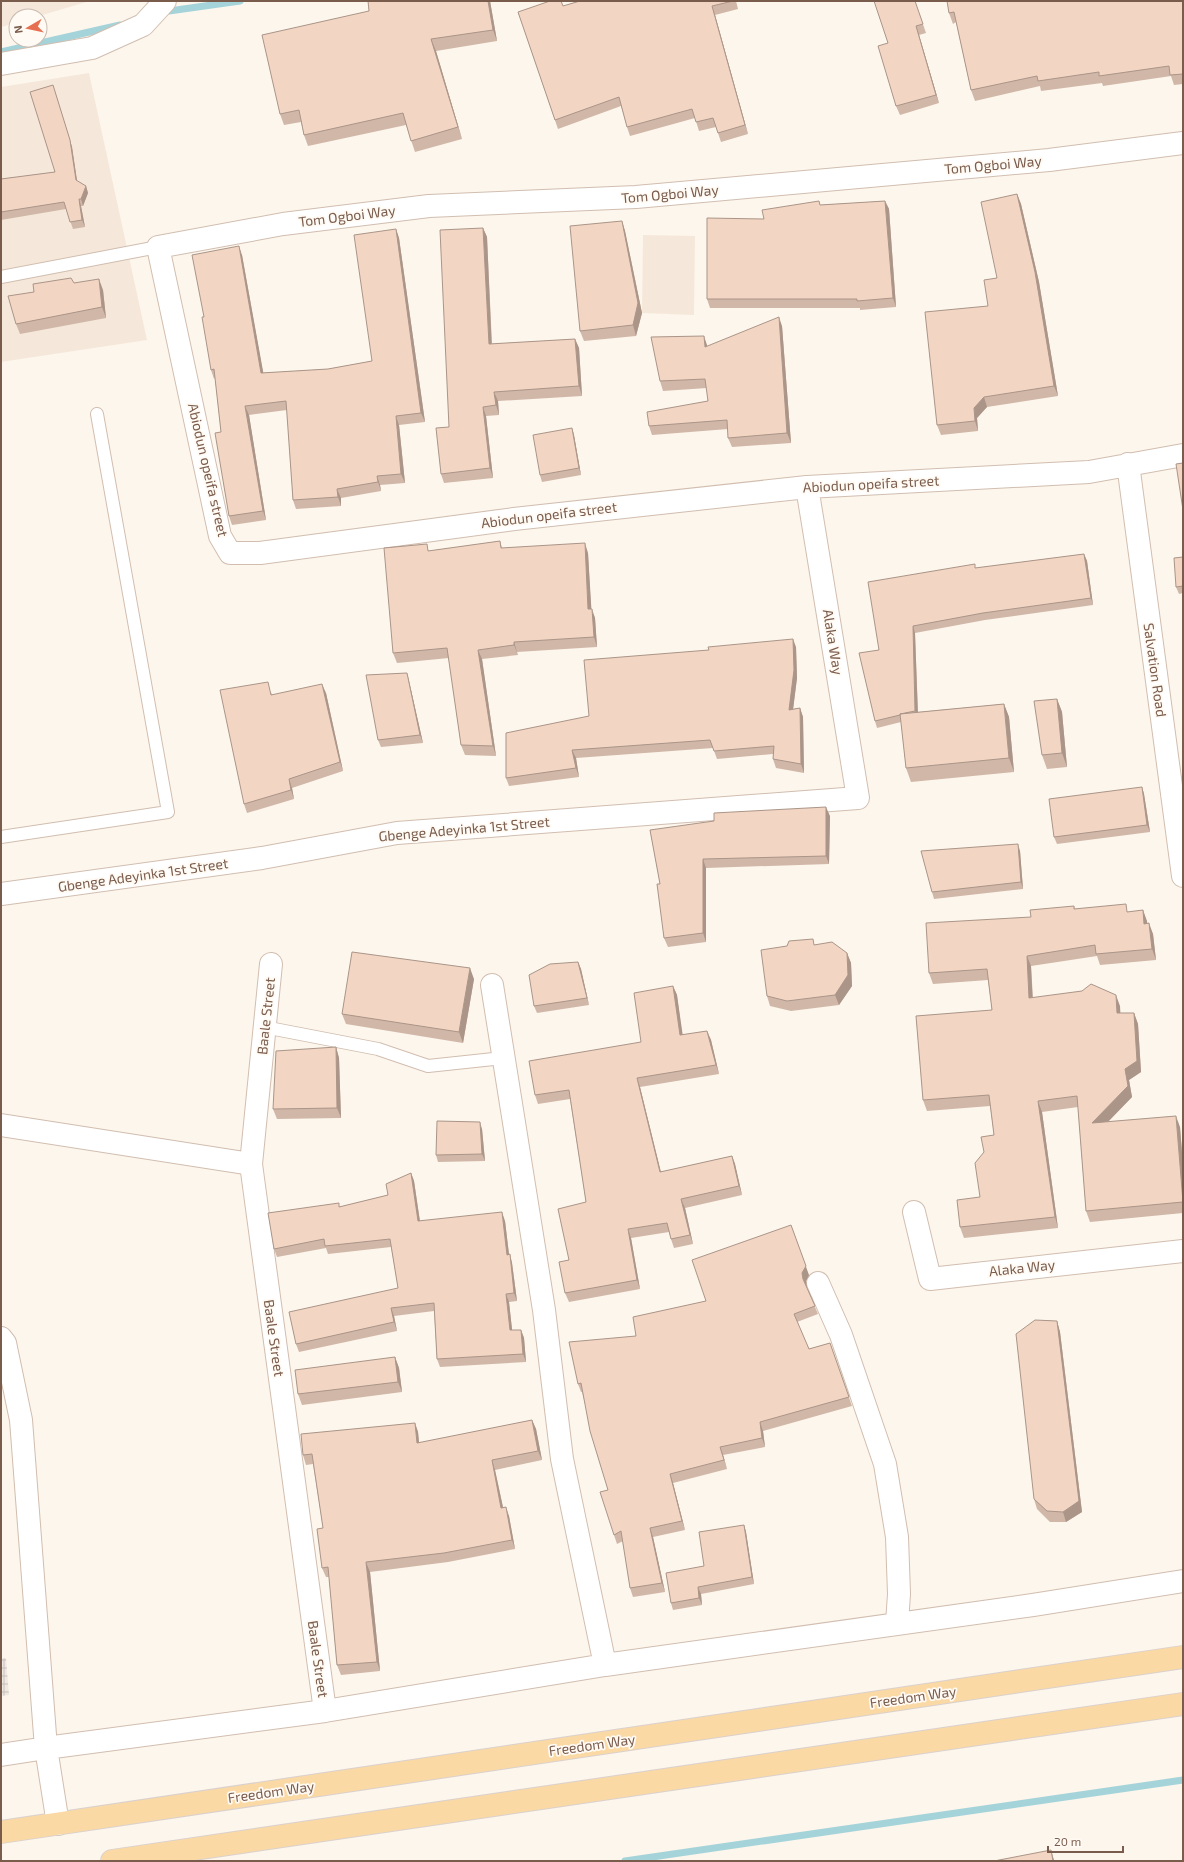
<svg xmlns="http://www.w3.org/2000/svg" width="1184" height="1862" font-family="'Exo 2',sans-serif">
  <style>
    .residential { fill: #f5e8da }
    .industrial { fill: url(#industrial-grid) }
    .lines { fill: none; stroke-linecap: round; stroke-linejoin: round }
    .stream { stroke: #a5d3da; stroke-width: 7 }
    .lane-casing { stroke: #d1beb0; stroke-width: 14 }
    .street-casing { stroke: #d1beb0; stroke-width: 24 }
    .primary-casing { stroke: #dad1cd; stroke-width: 24 }
    .lane { stroke: #fff; stroke-width: 12 }
    .street { stroke: #fff; stroke-width: 22 }
    .primary { stroke: #fbd9a5; stroke-width: 22 }
    .wall { fill: #d1b7a8 }
    .shaded-wall { fill: #aa9588 }
    .building { fill: #f3d5c3; stroke: #aa9588 }
    .labels { text-anchor: middle; stroke-width: 3.5; stroke-linejoin: round; paint-order: stroke }
    .street-label { font-size: 14px; fill: #7a5c4d; stroke: #fffaf3 }
  </style>
  <defs>
    <pattern id="industrial-grid" width="8" height="8" patternUnits="userSpaceOnUse"><rect width="8" height="8" fill="#efe9e4"/><path d="M0 4h8M4 0v8" fill="none" stroke="#c7c0bb"/></pattern>
  </defs>
  <rect width="100%" height="100%" fill="#fdf6ec"/>
  <!-- residential -->
  <path class="residential" d="M 1,1 L 90,1 L 39,16 L 16,16 L 16,23 L 1,27 Z
    M 89,73 L 147,340 L 1,362 L 1,87 Z
    M 643,235 L 695,236 L 694,315 L 642,313 Z"/>
  <!-- industrial -->
  <path class="industrial" d="M 6,1658 L 9,1695 L 1,1696 L 1,1659 Z"/>
  <g class="lines">
    <!-- stream -->
    <path class="stream" d="M 169,11 L 240,1
      M 1,52 L 120,25
      M 625,1861 L 1183,1780"/>
    <defs>
      <path id="lane" d="M 1,277 L 158,247
        M 1,837 L 168,812 L 97,414
        M 264,1027 L 378,1049 L 428,1066 L 503,1058"/>
      <path id="street" d="M 1,64 L 92,48 L 143,25 L 165,1
        M 1183,143 L 1049,160 L 636,197 L 429,206 L 283,224 L 158,247 L 220,536 L 230,553 L 260,553 L 514,519 L 807,487 L 1089,472 L 1183,455
        M 1128,464 L 1183,876
        M 1,894 L 262,858 L 397,833 L 858,798 L 807,487
        M 271,964 L 251,1164 L 325,1711
        M 492,985 L 544,1310 L 562,1459 L 605,1665
        M 1,1125 L 251,1164
        M 914,1212 L 930,1279 L 1183,1251
        M 818,1283 L 841,1335 L 885,1464 L 897,1537 L 899,1594 L 897,1623
        M 1,1338 L 5,1343 L 21,1420 L 46,1748 L 58,1824
        M 1,1755 L 46,1748 L 325,1711 L 605,1665 L 1033,1605 L 1183,1581"/>
      <path id="primary" d="M 1,1832 L 1183,1657
        M 112,1861 L 1183,1704"/>
    </defs>
    <!-- lane casing -->
    <use href="#lane" class="lane-casing"/>
    <!-- street casing -->
    <use href="#street" class="street-casing"/>
    <!-- primary casing -->
    <use href="#primary" class="primary-casing"/>
    <!-- lane -->
    <use href="#lane" class="lane"/>
    <!-- street -->
    <use href="#street" class="street"/>
    <!-- primary -->
    <use href="#primary" class="primary"/>
  </g>
  <!-- wall -->
  <path class="wall" d="M 368,1 L 490,1 L 497,41 L 436,51 L 462,139 L 415,152 L 406,125 L 308,146 L 304,135 L 301,122 L 284,125 L 280,114 L 369,11 Z
    M 580,1 L 736,1 L 738,9 L 715,15 L 748,134 L 721,142 L 716,127 L 699,131 L 695,118 L 630,136 L 627,127 L 621,106 L 558,129 L 518,12 L 563,6 Z
    M 915,1 L 926,33 L 919,35 L 939,103 L 900,115 L 896,106 L 888,43 Z
    M 947,1 L 1183,1 L 1183,84 L 1174,85 L 1171,76 L 1103,86 L 1102,83 L 1041,91 L 1040,86 L 975,101 L 971,90 L 956,22 L 953,24 L 949,13 Z
    M 55,92 L 72,147 L 77,181 L 86,186 L 88,193 L 83,206 L 81,206 L 85,227 L 73,229 L 66,209 L 1,220 L 1,179 L 55,172 Z
    M 1017,194 L 1021,204 L 1039,282 L 1058,396 L 987,407 L 977,418 L 978,431 L 941,435 L 937,425 L 988,306 L 997,278 Z
    M 819,201 L 820,205 L 885,201 L 889,209 L 896,307 L 860,310 L 860,308 L 710,308 L 707,299 L 764,219 Z
    M 622,221 L 625,231 L 642,313 L 636,336 L 584,341 L 580,331 Z
    M 483,228 L 487,237 L 492,344 L 575,339 L 579,348 L 582,396 L 498,401 L 499,415 L 486,416 L 493,478 L 444,483 L 441,474 Z
    M 396,229 L 399,238 L 425,422 L 399,425 L 405,483 L 380,485 L 381,491 L 341,498 L 341,506 L 296,509 L 293,500 L 287,410 L 249,415 L 266,520 L 232,525 L 229,516 L 221,432 L 215,378 L 214,379 L 211,370 L 204,317 L 242,255 L 263,373 L 328,369 L 372,361 Z
    M 74,283 L 103,290 L 106,318 L 20,334 L 16,324 L 34,292 Z
    M 782,326 L 791,443 L 732,447 L 728,438 L 728,429 L 652,435 L 649,426 L 708,401 L 707,388 L 663,391 L 660,381 L 708,346 Z
    M 572,428 L 574,435 L 581,475 L 542,482 L 540,475 Z
    M 500,541 L 502,548 L 588,553 L 591,609 L 595,618 L 597,647 L 517,652 L 518,655 L 482,659 L 496,756 L 465,755 L 461,745 L 449,658 L 397,663 L 393,653 L 430,551 Z
    M 1084,554 L 1087,561 L 1093,605 L 985,620 L 915,633 L 918,712 L 1004,704 L 1009,717 L 1014,772 L 911,782 L 906,768 L 901,722 L 877,728 L 875,721 L 879,650 L 976,568 Z
    M 1183,557 L 1183,593 L 1179,594 L 1176,587 Z
    M 796,647 L 797,678 L 793,709 L 800,708 L 803,717 L 804,773 L 776,768 L 773,759 L 773,754 L 717,759 L 713,748 L 576,758 L 579,777 L 509,786 L 506,778 L 589,716 Z
    M 407,673 L 409,681 L 423,743 L 381,747 L 378,740 Z
    M 271,692 L 272,695 L 326,693 L 343,771 L 292,788 L 294,799 L 247,813 L 244,804 Z
    M 1057,699 L 1062,712 L 1067,767 L 1047,769 L 1042,755 Z
    M 1142,787 L 1144,794 L 1150,832 L 1057,844 L 1054,837 Z
    M 830,816 L 829,864 L 706,868 L 706,942 L 668,947 L 664,938 L 660,884 L 650,830 Z
    M 1020,851 L 1023,889 L 934,899 L 932,892 Z
    M 1074,906 L 1075,909 L 1129,912 L 1143,910 L 1147,923 L 1153,934 L 1156,960 L 1100,965 L 1097,956 L 1031,966 L 1033,998 L 1120,1006 L 1120,1013 L 1134,1013 L 1138,1024 L 1141,1072 L 1129,1080 L 1132,1097 L 1108,1122 L 1180,1127 L 1183,1165 L 1183,1213 L 1090,1222 L 1086,1211 L 1078,1107 L 1042,1112 L 1058,1228 L 964,1238 L 960,1227 L 980,1197 L 984,1152 L 994,1135 L 990,1106 L 927,1111 L 923,1100 L 992,1010 L 988,980 L 933,984 L 929,973 L 1031,917 Z
    M 815,945 L 847,953 L 851,963 L 852,986 L 839,1005 L 791,1011 L 770,1006 L 767,996 Z
    M 578,962 L 581,969 L 589,1005 L 537,1013 L 534,1006 Z
    M 474,979 L 463,1043 L 346,1024 L 342,1014 Z
    M 673,986 L 677,995 L 682,1035 L 707,1031 L 711,1040 L 719,1074 L 640,1087 L 661,1172 L 732,1156 L 735,1164 L 742,1195 L 685,1208 L 693,1244 L 674,1248 L 671,1239 L 669,1232 L 631,1238 L 640,1289 L 569,1302 L 565,1293 L 569,1260 L 586,1202 L 570,1099 L 538,1104 L 535,1095 L 641,1042 Z
    M 336,1047 L 339,1058 L 341,1118 L 277,1119 L 273,1109 Z
    M 482,1129 L 485,1161 L 438,1162 L 436,1155 Z
    M 411,1173 L 414,1181 L 420,1221 L 505,1221 L 509,1254 L 512,1263 L 517,1301 L 509,1302 L 512,1330 L 521,1330 L 524,1338 L 526,1362 L 440,1367 L 437,1359 L 434,1311 L 394,1316 L 397,1331 L 299,1352 L 296,1344 L 398,1288 L 391,1247 L 328,1254 L 326,1248 L 277,1257 L 274,1249 L 340,1207 L 388,1195 Z
    M 809,1275 L 806,1281 L 806,1286 L 818,1314 L 797,1322 L 809,1349 L 830,1343 L 852,1406 L 763,1431 L 765,1447 L 723,1455 L 727,1469 L 673,1483 L 685,1530 L 653,1537 L 665,1592 L 633,1597 L 630,1588 L 623,1541 L 617,1544 L 614,1535 L 608,1490 L 582,1392 L 581,1392 L 578,1384 L 636,1336 L 706,1301 Z
    M 1057,1321 L 1060,1332 L 1082,1512 L 1066,1522 L 1050,1522 L 1037,1509 L 1034,1499 Z
    M 395,1357 L 399,1368 L 402,1392 L 302,1405 L 298,1394 Z
    M 532,1420 L 536,1429 L 542,1460 L 495,1470 L 503,1507 L 509,1516 L 515,1549 L 448,1562 L 370,1572 L 380,1671 L 341,1675 L 337,1665 L 329,1577 L 326,1577 L 322,1568 L 323,1528 L 313,1464 L 306,1465 L 303,1455 L 415,1423 L 418,1432 L 419,1443 Z
    M 744,1525 L 746,1532 L 754,1584 L 701,1594 L 702,1605 L 673,1610 L 671,1603 L 704,1566 Z"/>
  <!-- shaded-wall -->
  <path class="shaded-wall" d="M 488,1 L 490,1 L 497,41 L 493,30 Z
    M 712,6 L 715,15 L 748,134 L 745,125 Z
    M 916,26 L 919,35 L 939,103 L 936,95 Z
    M 431,39 L 436,51 L 462,139 L 458,127 Z
    M 53,85 L 72,147 L 78,187 L 76,180 Z
    M 86,186 L 88,193 L 83,206 L 81,199 Z
    M 1017,194 L 1021,204 L 1039,282 L 1058,396 L 1054,386 Z
    M 79,199 L 81,206 L 85,227 L 82,220 Z
    M 885,201 L 889,209 L 896,307 L 893,298 Z
    M 622,221 L 625,231 L 642,313 L 636,336 L 633,325 Z
    M 483,228 L 487,237 L 492,353 L 489,344 Z
    M 396,229 L 399,238 L 425,422 L 421,413 Z
    M 239,246 L 242,255 L 265,382 L 261,373 Z
    M 99,279 L 103,290 L 106,318 L 102,307 Z
    M 779,317 L 782,326 L 791,443 L 787,433 Z
    M 704,336 L 707,345 L 708,356 L 705,347 Z
    M 575,339 L 579,348 L 582,396 L 579,386 Z
    M 494,392 L 498,401 L 499,415 L 496,405 Z
    M 984,397 L 987,407 L 977,418 L 978,431 L 975,421 L 974,408 Z
    M 245,406 L 249,415 L 266,520 L 263,511 Z
    M 483,407 L 486,416 L 493,478 L 490,468 Z
    M 396,416 L 399,425 L 405,483 L 401,474 Z
    M 572,428 L 574,435 L 581,475 L 579,468 Z
    M 377,476 L 380,485 L 381,491 L 378,482 Z
    M 337,489 L 341,498 L 341,506 L 338,497 Z
    M 585,543 L 588,553 L 592,619 L 588,609 Z
    M 1084,554 L 1087,561 L 1093,605 L 1091,598 Z
    M 592,609 L 595,618 L 597,647 L 594,637 Z
    M 913,626 L 915,633 L 918,718 L 915,711 Z
    M 793,639 L 796,647 L 797,678 L 792,718 L 789,710 Z
    M 514,642 L 517,652 L 518,655 L 514,645 Z
    M 478,650 L 482,659 L 496,756 L 493,746 Z
    M 407,673 L 409,681 L 423,743 L 420,735 Z
    M 322,684 L 326,693 L 343,771 L 340,762 Z
    M 1057,699 L 1062,712 L 1067,767 L 1062,753 Z
    M 1004,704 L 1009,717 L 1014,772 L 1009,758 Z
    M 800,708 L 803,717 L 804,773 L 801,764 Z
    M 572,750 L 576,758 L 579,777 L 576,768 Z
    M 289,779 L 292,788 L 294,799 L 291,790 Z
    M 1142,787 L 1144,794 L 1150,832 L 1147,825 Z
    M 826,807 L 830,816 L 829,864 L 826,856 Z
    M 1018,844 L 1020,851 L 1023,889 L 1021,882 Z
    M 703,859 L 706,868 L 706,942 L 703,933 Z
    M 1143,910 L 1147,921 L 1148,934 L 1144,924 Z
    M 1149,923 L 1153,934 L 1156,960 L 1152,949 Z
    M 847,953 L 851,963 L 852,986 L 839,1005 L 835,995 Z
    M 1027,956 L 1031,966 L 1033,1009 L 1029,998 Z
    M 578,962 L 581,969 L 589,1005 L 587,998 Z
    M 470,968 L 474,979 L 463,1043 L 459,1032 Z
    M 673,986 L 677,995 L 684,1044 L 680,1035 Z
    M 1116,995 L 1120,1006 L 1121,1024 L 1117,1013 Z
    M 1134,1013 L 1138,1024 L 1141,1072 L 1129,1080 L 1132,1097 L 1096,1134 L 1092,1123 L 1125,1069 Z
    M 707,1031 L 711,1040 L 719,1074 L 716,1065 Z
    M 336,1047 L 339,1058 L 341,1118 L 337,1108 Z
    M 637,1078 L 640,1087 L 663,1181 L 660,1172 Z
    M 1038,1101 L 1042,1112 L 1058,1228 L 1055,1217 Z
    M 1176,1116 L 1180,1127 L 1183,1165 L 1183,1202 Z
    M 480,1122 L 482,1129 L 485,1161 L 482,1154 Z
    M 732,1156 L 735,1164 L 742,1195 L 739,1186 Z
    M 411,1173 L 414,1181 L 421,1229 L 418,1221 Z
    M 681,1199 L 685,1208 L 693,1244 L 690,1235 Z
    M 502,1212 L 505,1221 L 510,1263 L 507,1255 Z
    M 791,1225 L 809,1275 L 806,1281 L 807,1288 L 803,1279 Z
    M 628,1229 L 631,1238 L 640,1289 L 637,1280 Z
    M 510,1254 L 512,1263 L 517,1301 L 514,1293 Z
    M 506,1294 L 509,1302 L 513,1338 L 510,1330 Z
    M 391,1308 L 394,1316 L 397,1331 L 394,1322 Z
    M 1057,1321 L 1060,1332 L 1082,1512 L 1066,1522 L 1063,1512 Z
    M 521,1330 L 524,1338 L 526,1362 L 523,1354 Z
    M 395,1357 L 399,1368 L 402,1392 L 398,1382 Z
    M 532,1420 L 536,1429 L 542,1460 L 538,1451 Z
    M 760,1422 L 763,1431 L 765,1447 L 762,1438 Z
    M 415,1423 L 418,1432 L 420,1452 L 417,1443 Z
    M 720,1447 L 723,1455 L 727,1469 L 724,1460 Z
    M 492,1460 L 495,1470 L 505,1517 L 501,1508 Z
    M 670,1474 L 673,1483 L 685,1530 L 682,1521 Z
    M 506,1507 L 509,1516 L 515,1549 L 512,1540 Z
    M 744,1525 L 746,1532 L 754,1584 L 752,1577 Z
    M 650,1528 L 653,1537 L 665,1592 L 662,1583 Z
    M 366,1562 L 370,1572 L 380,1671 L 377,1662 Z
    M 698,1587 L 701,1594 L 702,1605 L 699,1598 Z
    M 1051,1850 L 1054,1860 L 1054,1861 L 1053,1861 Z"/>
  <!-- building -->
  <path class="building" d="M 368,1 L 488,1 L 493,30 L 431,39 L 458,127 L 411,141 L 403,113 L 304,135 L 299,110 L 280,114 L 262,35 L 369,11 Z
    M 550,1 L 561,1 L 563,6 L 580,1 L 733,1 L 712,6 L 745,125 L 718,133 L 713,118 L 696,122 L 692,109 L 627,127 L 619,97 L 555,120 L 518,12 Z
    M 874,1 L 915,1 L 923,24 L 916,26 L 936,95 L 896,106 L 878,46 L 888,43 Z
    M 947,1 L 1183,1 L 1183,74 L 1170,75 L 1169,66 L 1099,76 L 1099,72 L 1038,81 L 1037,76 L 971,90 L 954,12 L 949,13 Z
    M 53,85 L 70,140 L 76,180 L 86,186 L 81,199 L 79,199 L 82,220 L 70,222 L 64,202 L 1,212 L 1,179 L 55,172 L 30,92 Z
    M 1017,194 L 1035,272 L 1054,386 L 984,397 L 974,408 L 975,421 L 937,425 L 925,312 L 988,306 L 984,280 L 997,278 L 981,202 Z
    M 819,201 L 820,205 L 885,201 L 893,298 L 857,301 L 857,299 L 707,299 L 707,218 L 764,219 L 762,210 Z
    M 622,221 L 638,303 L 633,325 L 580,331 L 570,226 Z
    M 483,228 L 489,344 L 575,339 L 579,386 L 494,392 L 496,405 L 483,407 L 490,468 L 441,474 L 436,428 L 449,427 L 440,230 Z
    M 396,229 L 421,413 L 396,416 L 401,474 L 377,476 L 378,482 L 337,489 L 338,497 L 293,500 L 286,401 L 245,406 L 263,511 L 229,516 L 215,433 L 221,432 L 214,369 L 211,370 L 202,317 L 204,317 L 192,255 L 239,246 L 261,373 L 328,369 L 372,361 L 354,235 Z
    M 71,278 L 74,283 L 99,279 L 102,307 L 16,324 L 8,296 L 34,292 L 33,284 Z
    M 779,317 L 787,433 L 728,438 L 727,420 L 649,426 L 647,412 L 708,401 L 705,379 L 660,381 L 651,337 L 704,336 L 705,347 Z
    M 572,428 L 579,468 L 540,475 L 533,435 Z
    M 1183,463 L 1183,510 L 1176,464 Z
    M 500,541 L 501,548 L 585,543 L 588,609 L 592,609 L 594,637 L 514,642 L 514,645 L 478,650 L 493,746 L 461,745 L 447,648 L 393,653 L 384,548 L 427,544 L 428,551 Z
    M 1084,554 L 1091,598 L 983,613 L 913,626 L 915,711 L 900,714 L 900,715 L 875,721 L 859,653 L 879,650 L 868,582 L 975,564 L 975,568 Z
    M 1183,557 L 1183,586 L 1176,587 L 1174,558 Z
    M 793,639 L 794,670 L 789,710 L 800,708 L 801,764 L 773,759 L 774,746 L 714,751 L 710,740 L 572,750 L 576,768 L 506,778 L 506,733 L 589,716 L 584,660 L 709,650 L 708,647 Z
    M 407,673 L 420,735 L 378,740 L 366,675 Z
    M 268,682 L 271,695 L 322,684 L 340,762 L 289,779 L 291,790 L 244,804 L 220,690 Z
    M 1057,699 L 1062,753 L 1042,755 L 1034,701 Z
    M 1004,704 L 1009,758 L 906,768 L 900,714 Z
    M 1142,787 L 1147,825 L 1054,837 L 1049,799 Z
    M 826,807 L 826,856 L 703,859 L 703,933 L 664,938 L 657,884 L 660,884 L 650,830 L 714,821 L 714,813 Z
    M 1018,844 L 1021,882 L 932,892 L 921,851 Z
    M 1126,904 L 1127,912 L 1143,910 L 1144,924 L 1149,923 L 1152,949 L 1096,954 L 1095,945 L 1027,956 L 1029,998 L 1082,991 L 1091,984 L 1116,995 L 1117,1013 L 1134,1013 L 1137,1061 L 1125,1069 L 1128,1086 L 1092,1123 L 1176,1116 L 1183,1202 L 1086,1211 L 1077,1096 L 1038,1101 L 1055,1217 L 960,1227 L 957,1200 L 980,1197 L 975,1163 L 984,1152 L 981,1137 L 994,1135 L 989,1095 L 923,1100 L 916,1016 L 992,1010 L 987,969 L 929,973 L 926,923 L 1031,917 L 1030,910 L 1074,906 L 1074,909 Z
    M 813,939 L 814,945 L 832,942 L 847,953 L 848,975 L 835,995 L 787,1001 L 767,996 L 761,950 L 787,946 L 789,941 Z
    M 352,952 L 470,968 L 459,1032 L 342,1014 Z
    M 578,962 L 587,998 L 534,1006 L 529,975 L 550,964 Z
    M 673,986 L 680,1035 L 707,1031 L 716,1065 L 637,1078 L 660,1172 L 732,1156 L 739,1186 L 681,1199 L 690,1235 L 671,1239 L 667,1223 L 628,1229 L 637,1280 L 565,1293 L 559,1262 L 569,1260 L 558,1209 L 586,1202 L 569,1090 L 535,1095 L 529,1061 L 641,1042 L 634,993 Z
    M 336,1047 L 337,1108 L 273,1109 L 276,1051 Z
    M 437,1121 L 480,1122 L 482,1154 L 436,1155 Z
    M 411,1173 L 418,1221 L 502,1212 L 507,1255 L 510,1254 L 514,1293 L 506,1294 L 510,1330 L 521,1330 L 523,1354 L 437,1359 L 434,1303 L 391,1308 L 394,1322 L 296,1344 L 289,1312 L 398,1288 L 390,1239 L 325,1246 L 324,1239 L 274,1249 L 268,1213 L 339,1203 L 339,1207 L 388,1195 L 386,1184 Z
    M 791,1225 L 806,1266 L 802,1273 L 803,1279 L 815,1306 L 794,1314 L 809,1349 L 830,1343 L 849,1397 L 760,1422 L 762,1438 L 720,1447 L 724,1460 L 670,1474 L 682,1521 L 650,1528 L 662,1583 L 630,1588 L 621,1531 L 614,1535 L 600,1492 L 608,1490 L 590,1431 L 581,1383 L 578,1384 L 569,1342 L 636,1336 L 633,1317 L 706,1301 L 692,1260 Z
    M 1035,1320 L 1057,1321 L 1079,1501 L 1063,1512 L 1047,1511 L 1034,1499 L 1016,1334 Z
    M 395,1357 L 398,1382 L 298,1394 L 295,1370 Z
    M 532,1420 L 538,1451 L 492,1460 L 501,1508 L 506,1507 L 512,1540 L 444,1553 L 366,1562 L 377,1662 L 337,1665 L 328,1567 L 322,1568 L 317,1529 L 323,1528 L 312,1454 L 303,1455 L 301,1434 L 415,1423 L 417,1443 Z
    M 744,1525 L 752,1577 L 698,1587 L 699,1598 L 671,1603 L 666,1573 L 704,1566 L 699,1532 Z
    M 1051,1850 L 1053,1861 L 994,1861 Z"/>
  <g class="labels">
    <!-- street labels -->
    <g class="street-label">
      <text transform="translate(993 165) rotate(-5)" y="5">Tom Ogboi Way</text>
      <text transform="translate(670 194) rotate(-5)" y="5">Tom Ogboi Way</text>
      <text transform="translate(347 216) rotate(-7)" y="5">Tom Ogboi Way</text>
      <text transform="translate(208 470) rotate(77)" y="5">Abiodun opeifa street</text>
      <text transform="translate(871 484) rotate(-3)" y="5">Abiodun opeifa street</text>
      <text transform="translate(549 515) rotate(-7)" y="5">Abiodun opeifa street</text>
      <text transform="translate(833 642) rotate(81)" y="5">Alaka Way</text>
      <text transform="translate(1155 670) rotate(82)" y="5">Salvation Road</text>
      <text transform="translate(464 829) rotate(-5)" y="5">Gbenge Adeyinka 1st Street</text>
      <text transform="translate(143 875) rotate(-8)" y="5">Gbenge Adeyinka 1st Street</text>
      <text transform="translate(266 1016) rotate(-84)" y="5">Baale Street</text>
      <text transform="translate(1022 1268) rotate(-6)" y="5">Alaka Way</text>
      <text transform="translate(274 1338) rotate(82)" y="5">Baale Street</text>
      <text transform="translate(318 1659) rotate(82)" y="5">Baale Street</text>
      <text transform="translate(913 1697) rotate(-8)" y="5">Freedom Way</text>
      <text transform="translate(592 1745) rotate(-8)" y="5">Freedom Way</text>
      <text transform="translate(271 1792) rotate(-8)" y="5">Freedom Way</text>
    </g>
  </g>
  <!-- border -->
  <rect width="1184" height="1862" fill="none" stroke="#7a5c4d" stroke-width="4"/>
  <!-- north arrow -->
  <g transform="translate(28 28) rotate(261)"><circle r="19" fill="#fffaf3" stroke="#cabbb1"/>
  <path d="M0-3L7 15L0 10L-7 15Z" fill="#e76f51"/>
  <text y="-6" font-size="11" font-weight="bold" text-anchor="middle" fill="#7a5c4d">N</text>
  </g>
  <!-- scale -->
  <path d="M1048 1846v6h75v-6" fill="none" stroke="#7a5c4d" stroke-width="2"/>
  <text x="1054" y="1846" font-size="12" fill="#7a5c4d" stroke="#fffaf3" stroke-width="3" paint-order="stroke">20 m</text>
</svg>
